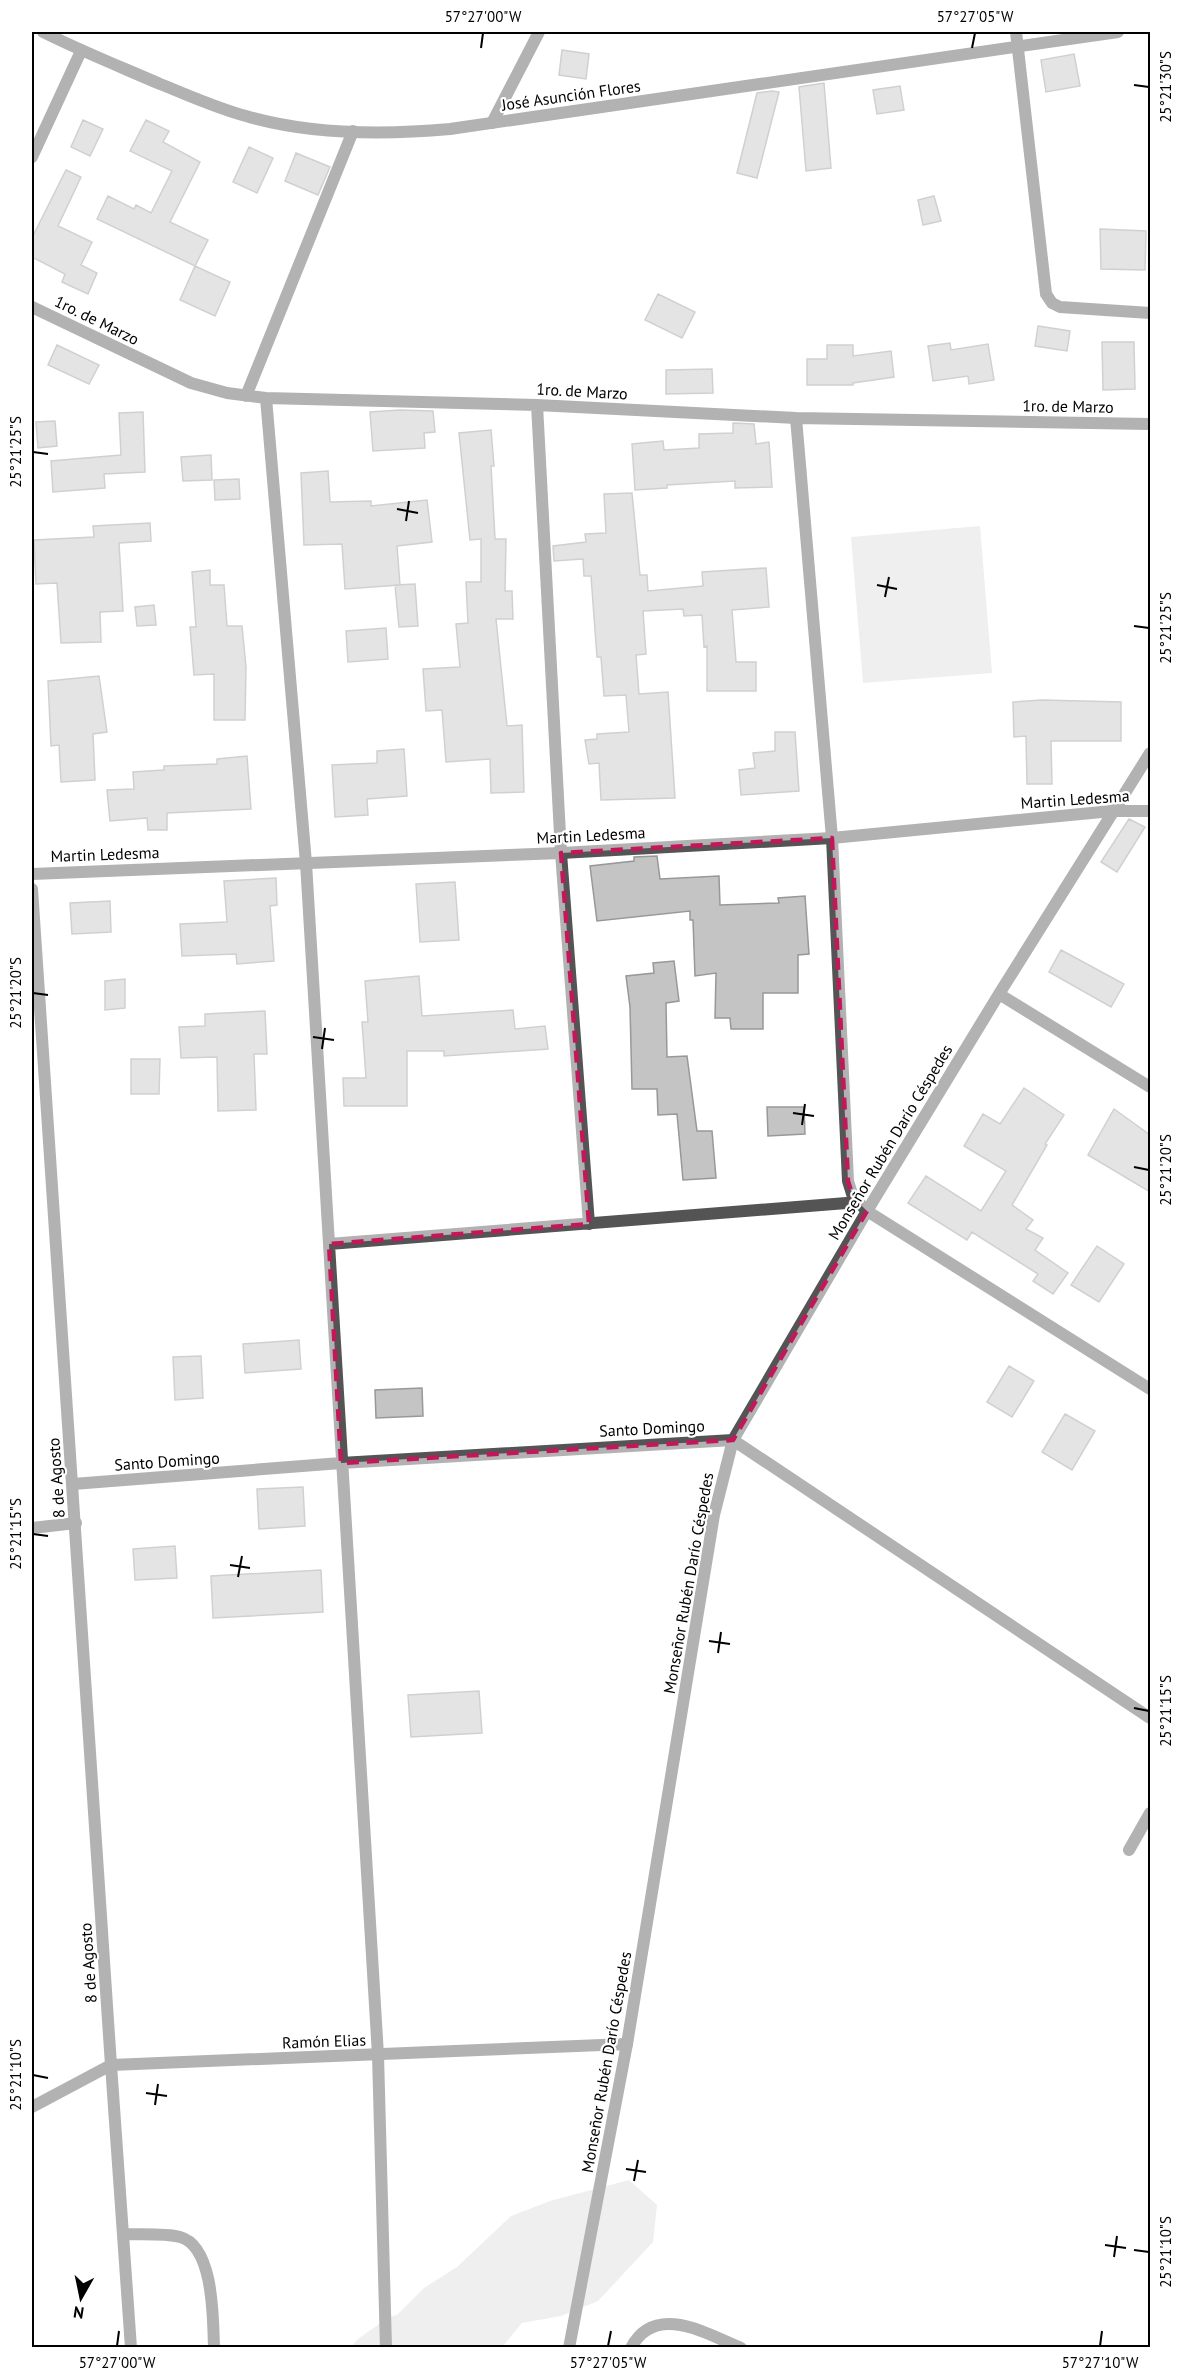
<svg xmlns="http://www.w3.org/2000/svg" width="1182" height="2379" font-family="'PT Sans',sans-serif">
  <style>
    .green { fill: #dbdbdb }
    .building { fill: #c4c4c4; stroke: #989898; stroke-width: 1.5 }
    .lines { fill: none; stroke-linecap: round; stroke-linejoin: round }
    .service { stroke: #545454; stroke-width: 12 }
    .minor { stroke: #545454; stroke-width: 12 }
    .tertiary { stroke: #545454; stroke-width: 12 }
    .marked { fill: none; stroke: #c2185b; stroke-width: 4.5; stroke-dasharray: 12 8; stroke-linejoin: round }
    .ticks { fill: none; stroke: #000; stroke-width: 2 }
    .labels { text-anchor: middle; stroke-width: 4.5; stroke-linejoin: round; paint-order: stroke }
    .street-label { font-size: 16px; fill: #000; stroke: #fff }
    .neatline { fill: none; stroke: #000; stroke-width: 2 }
    .ticks-label { font-size: 15px; text-anchor: middle; fill: #000 }
  </style>
  <rect width="100%" height="100%" fill="#fff"/>
  <!-- green -->
  <path class="green" d="M 980,526 L 992,673 L 863,683 L 851,537 Z
    M 629,2180 L 657,2205 L 653,2242 L 598,2301 L 561,2316 L 522,2323 L 502,2347 L 350,2348 L 358,2339 L 389,2317 L 397,2315 L 424,2288 L 457,2267 L 511,2216 L 550,2201 Z"/>
  <!-- building -->
  <path class="building" d="M 562,50 L 589,54 L 586,79 L 559,75 Z
    M 1074,54 L 1080,86 L 1046,92 L 1041,60 Z
    M 824,83 L 831,168 L 806,171 L 799,87 Z
    M 900,86 L 904,110 L 877,114 L 873,90 Z
    M 772,91 L 779,92 L 757,178 L 737,173 L 757,93 Z
    M 83,120 L 103,129 L 90,156 L 71,147 Z
    M 146,120 L 169,131 L 163,142 L 200,162 L 170,222 L 208,240 L 195,266 L 97,219 L 108,196 L 134,209 L 136,205 L 151,213 L 172,171 L 130,151 Z
    M 249,147 L 273,158 L 257,193 L 233,182 Z
    M 296,153 L 330,167 L 318,195 L 285,181 Z
    M 66,170 L 81,177 L 58,226 L 92,242 L 81,265 L 97,273 L 88,294 L 62,282 L 65,274 L 32,257 L 32,238 Z
    M 934,196 L 941,221 L 923,225 L 918,200 Z
    M 1100,229 L 1146,231 L 1145,270 L 1101,269 Z
    M 195,266 L 230,282 L 215,316 L 180,300 Z
    M 658,294 L 695,312 L 682,338 L 645,320 Z
    M 1038,326 L 1070,331 L 1067,351 L 1035,346 Z
    M 1102,342 L 1134,342 L 1135,389 L 1103,390 Z
    M 950,343 L 951,350 L 988,344 L 994,380 L 969,384 L 968,376 L 933,381 L 928,346 Z
    M 57,345 L 99,365 L 89,384 L 48,365 Z
    M 827,345 L 853,345 L 853,356 L 891,351 L 894,377 L 853,383 L 853,385 L 807,385 L 807,359 L 827,359 Z
    M 712,369 L 713,393 L 666,394 L 666,370 Z
    M 400,410 L 433,411 L 435,432 L 424,433 L 425,448 L 373,451 L 370,412 Z
    M 143,412 L 145,472 L 104,474 L 105,488 L 53,492 L 51,461 L 121,455 L 119,413 Z
    M 55,421 L 57,446 L 38,448 L 36,422 Z
    M 733,423 L 754,424 L 756,444 L 769,442 L 772,487 L 735,488 L 735,481 L 667,485 L 667,488 L 635,490 L 632,444 L 663,441 L 664,450 L 699,448 L 699,434 L 733,433 Z
    M 491,430 L 494,466 L 491,466 L 495,539 L 506,539 L 505,591 L 512,591 L 513,619 L 496,619 L 507,726 L 522,725 L 524,792 L 491,793 L 490,759 L 446,762 L 442,710 L 426,711 L 423,669 L 460,667 L 456,624 L 468,623 L 466,582 L 481,582 L 481,539 L 470,540 L 459,433 Z
    M 211,455 L 212,480 L 183,481 L 181,457 Z
    M 328,471 L 330,502 L 371,501 L 371,506 L 427,500 L 432,542 L 397,546 L 400,585 L 345,589 L 342,544 L 304,545 L 301,473 Z
    M 239,479 L 240,499 L 215,500 L 214,480 Z
    M 632,493 L 640,575 L 647,575 L 648,591 L 703,586 L 702,572 L 766,568 L 769,607 L 732,610 L 736,662 L 756,662 L 756,691 L 707,691 L 707,646 L 704,647 L 702,615 L 684,616 L 683,609 L 643,611 L 646,654 L 636,655 L 639,694 L 668,692 L 675,798 L 601,800 L 599,763 L 589,764 L 585,740 L 597,739 L 597,734 L 629,732 L 626,695 L 604,696 L 601,657 L 597,657 L 591,576 L 584,576 L 583,559 L 554,561 L 553,546 L 586,542 L 585,534 L 606,533 L 604,494 Z
    M 150,523 L 151,541 L 119,543 L 123,611 L 100,612 L 101,642 L 61,643 L 57,583 L 36,584 L 34,540 L 94,537 L 93,526 Z
    M 210,570 L 210,585 L 224,585 L 227,626 L 242,626 L 246,667 L 245,720 L 214,720 L 214,674 L 194,675 L 190,627 L 196,627 L 192,572 Z
    M 415,584 L 418,626 L 399,627 L 395,585 Z
    M 154,605 L 156,625 L 137,626 L 135,607 Z
    M 386,628 L 388,659 L 348,662 L 346,631 Z
    M 99,676 L 107,732 L 93,734 L 95,780 L 61,782 L 59,745 L 51,746 L 48,681 Z
    M 1042,700 L 1121,702 L 1121,741 L 1051,741 L 1052,784 L 1027,784 L 1026,736 L 1014,737 L 1013,702 Z
    M 775,732 L 795,732 L 799,791 L 741,795 L 739,770 L 755,768 L 753,753 L 775,751 Z
    M 404,749 L 407,796 L 367,799 L 368,815 L 335,817 L 332,765 L 377,763 L 377,751 Z
    M 247,756 L 251,809 L 167,813 L 167,830 L 148,830 L 147,818 L 110,821 L 107,790 L 134,789 L 133,772 L 164,770 L 164,766 L 217,764 L 217,759 Z
    M 1129,819 L 1145,827 L 1117,872 L 1101,862 Z
    M 657,856 L 660,879 L 719,876 L 720,905 L 779,903 L 778,898 L 805,896 L 809,954 L 798,955 L 798,993 L 763,993 L 763,1029 L 731,1029 L 730,1018 L 715,1018 L 716,973 L 695,976 L 693,920 L 690,920 L 690,911 L 597,921 L 590,866 L 634,861 L 634,857 Z
    M 276,878 L 277,905 L 270,906 L 274,961 L 237,964 L 236,954 L 182,956 L 180,924 L 227,922 L 224,881 Z
    M 455,882 L 459,940 L 420,942 L 416,884 Z
    M 110,901 L 111,932 L 72,934 L 70,903 Z
    M 1061,950 L 1124,984 L 1111,1007 L 1049,972 Z
    M 674,961 L 679,1001 L 666,1003 L 667,1057 L 687,1056 L 697,1131 L 712,1131 L 716,1178 L 683,1180 L 677,1114 L 658,1115 L 657,1089 L 632,1089 L 630,1007 L 626,976 L 654,973 L 653,963 Z
    M 419,976 L 422,1016 L 513,1010 L 515,1029 L 545,1026 L 548,1049 L 444,1056 L 444,1051 L 407,1051 L 407,1106 L 344,1106 L 343,1078 L 366,1078 L 362,1022 L 368,1022 L 365,981 Z
    M 125,979 L 125,1008 L 105,1010 L 105,981 Z
    M 265,1011 L 267,1054 L 254,1054 L 256,1110 L 218,1111 L 217,1057 L 181,1058 L 179,1027 L 205,1026 L 205,1014 Z
    M 131,1059 L 160,1059 L 159,1094 L 131,1094 Z
    M 1024,1088 L 1064,1115 L 1045,1144 L 1047,1145 L 1012,1205 L 1033,1220 L 1026,1229 L 1043,1238 L 1035,1250 L 1068,1273 L 1053,1294 L 1033,1281 L 1038,1274 L 972,1232 L 967,1240 L 908,1203 L 926,1176 L 981,1211 L 1006,1171 L 964,1146 L 983,1114 L 1000,1124 Z
    M 767,1107 L 804,1107 L 805,1134 L 768,1136 Z
    M 1114,1109 L 1150,1135 L 1150,1192 L 1088,1155 Z
    M 1097,1246 L 1124,1264 L 1099,1302 L 1071,1285 Z
    M 299,1340 L 301,1369 L 245,1373 L 243,1344 Z
    M 201,1356 L 203,1398 L 175,1400 L 173,1357 Z
    M 1009,1366 L 1034,1381 L 1012,1417 L 987,1402 Z
    M 422,1388 L 423,1416 L 376,1418 L 375,1390 Z
    M 1065,1414 L 1095,1431 L 1072,1470 L 1042,1452 Z
    M 303,1487 L 305,1526 L 259,1529 L 257,1489 Z
    M 175,1546 L 177,1578 L 135,1580 L 133,1549 Z
    M 321,1570 L 323,1612 L 213,1618 L 211,1576 Z
    M 479,1691 L 482,1733 L 411,1737 L 408,1695 Z"/>
  <g class="lines">
    <!-- service -->
    <path class="service" d="M 492,123 L 539,32
      M 1129,1850 L 1150,1813
      M 631,2348 C 655,2302 707,2334 741,2348"/>
    <!-- minor -->
    <path class="minor" d="M 1016,32 L 1046,294 L 1052,303 L 1060,307 L 1150,313
      M 32,307 L 191,383 L 227,393 L 266,398 L 537,405 L 796,418 L 1150,424
      M 246,396 L 353,131
      M 266,398 L 306,863 L 378,2055 L 386,2348
      M 537,405 L 561,853 L 589,1224
      M 796,418 L 832,838 L 848,1181 L 853,1197 L 867,1211 L 1150,1389
      M 999,994 L 1150,1087
      M 329,1244 L 859,1202
      M 73,1484 L 341,1463 L 733,1440 L 1150,1718
      M 32,1528 L 76,1523
      M 627,2044 L 714,1515 L 733,1440 L 867,1211 L 999,994 L 1150,753
      M 111,2065 L 131,2348
      M 123,2234 C 140,2235 164,2233 180,2237 C 214,2246 213,2319 214,2348"/>
    <!-- tertiary -->
    <path class="tertiary" d="M 43,32 C 81,51 121,67 160,84 C 188,95 216,108 246,116 C 311,135 383,135 450,129 L 1118,32
      M 32,157 L 81,51
      M 32,874 L 561,853 L 832,838 L 1112,811 L 1150,811
      M 32,889 L 111,2065
      M 32,2107 L 111,2065 L 627,2044 L 569,2348"/>
  </g>
  <!-- marked area -->
  <path d="M0 0H1182V2379H0ZM 832,838 L 848,1181 L 853,1197 L 867,1211 L 733,1440 L 341,1463 L 329,1244 L 589,1224 L 561,853 Z" fill="#fff" fill-opacity=".55" fill-rule="evenodd"/>
  <path class="marked" d="M 832,838 L 848,1181 L 853,1197 L 867,1211 L 733,1440 L 341,1463 L 329,1244 L 589,1224 L 561,853 Z"/>
  <!-- ticks -->
  <path class="ticks" d="M 481,48 L 483,33M 972,48 L 975,33M 1134,85 L 1149,87M 33,452 L 48,454M 397,509 L 418,513M 406,521 L 409,501M 877,585 L 897,589M 885,597 L 889,577M 1134,626 L 1149,628M 33,993 L 48,995M 313,1037 L 334,1040M 322,1049 L 325,1028M 793,1113 L 814,1116M 802,1125 L 805,1104M 1134,1167 L 1149,1170M 33,1534 L 48,1536M 230,1565 L 250,1568M 238,1577 L 242,1556M 709,1641 L 730,1644M 718,1653 L 721,1632M 1134,1708 L 1149,1711M 33,2075 L 48,2078M 146,2093 L 167,2096M 155,2105 L 158,2084M 626,2169 L 646,2172M 634,2181 L 638,2160M 1105,2245 L 1126,2248M 1134,2250 L 1149,2252M 1114,2257 L 1117,2236M 117,2346 L 119,2331M 608,2346 L 611,2331M 1100,2346 L 1102,2331"/>
  <g class="labels">
    <!-- street labels -->
    <g class="street-label">
      <text transform="translate(571 95) rotate(-8)" y="6">José Asunción Flores</text>
      <text transform="translate(97 320) rotate(26)" y="6">1ro. de Marzo</text>
      <text transform="translate(582 391) rotate(3)" y="6">1ro. de Marzo</text>
      <text transform="translate(1068 406) rotate(1)" y="6">1ro. de Marzo</text>
      <text transform="translate(1075 799) rotate(-4)" y="6">Martin Ledesma</text>
      <text transform="translate(591 835) rotate(-3)" y="6">Martin Ledesma</text>
      <text transform="translate(105 854) rotate(-2)" y="6">Martin Ledesma</text>
      <text transform="translate(890 1142) rotate(-59)" y="6">Monseñor Rubén Darío Céspedes</text>
      <text transform="translate(652 1428) rotate(-3)" y="6">Santo Domingo</text>
      <text transform="translate(167 1461) rotate(-4)" y="6">Santo Domingo</text>
      <text transform="translate(56 1478) rotate(-94)" y="6">8 de Agosto</text>
      <text transform="translate(688 1583) rotate(-80)" y="6">Monseñor Rubén Darío Céspedes</text>
      <text transform="translate(88 1963) rotate(-94)" y="6">8 de Agosto</text>
      <text transform="translate(324 2041) rotate(-2)" y="6">Ramón Elias</text>
      <text transform="translate(606 2062) rotate(-80)" y="6">Monseñor Rubén Darío Céspedes</text>
    </g>
  </g>
  <!-- border -->
  <rect width="1182" height="2379" fill="none" stroke="#ffffff" stroke-width="66"/>
  <!-- north arrow -->
  <g transform="translate(81 2298) rotate(189)" stroke="#ffffff" stroke-width="4.5" paint-order="stroke">
  <path d="M0-4.5L10 22L0 15L-10 22Z" fill="#000000"/>
  <text y="-9" font-size="16" font-weight="bold" text-anchor="middle" fill="#000000">N</text>
  </g>
  <rect x="33" y="33" width="1116" height="2313" class="neatline"/>
  <g class="ticks-label">
    <text x="483" y="22">57°27'00"W</text>
    <text x="975" y="22">57°27'05"W</text>
    <text transform="translate(1166 87) rotate(-90)" y="5">25°21'30"S</text>
    <text transform="translate(16 452) rotate(-90)" y="5">25°21'25"S</text>
    <text transform="translate(1166 628) rotate(-90)" y="5">25°21'25"S</text>
    <text transform="translate(16 993) rotate(-90)" y="5">25°21'20"S</text>
    <text transform="translate(1166 1170) rotate(-90)" y="5">25°21'20"S</text>
    <text transform="translate(16 1534) rotate(-90)" y="5">25°21'15"S</text>
    <text transform="translate(1166 1711) rotate(-90)" y="5">25°21'15"S</text>
    <text transform="translate(16 2075) rotate(-90)" y="5">25°21'10"S</text>
    <text transform="translate(1166 2252) rotate(-90)" y="5">25°21'10"S</text>
    <text x="117" y="2368">57°27'00"W</text>
    <text x="608" y="2368">57°27'05"W</text>
    <text x="1100" y="2368">57°27'10"W</text>
  </g>
</svg>
